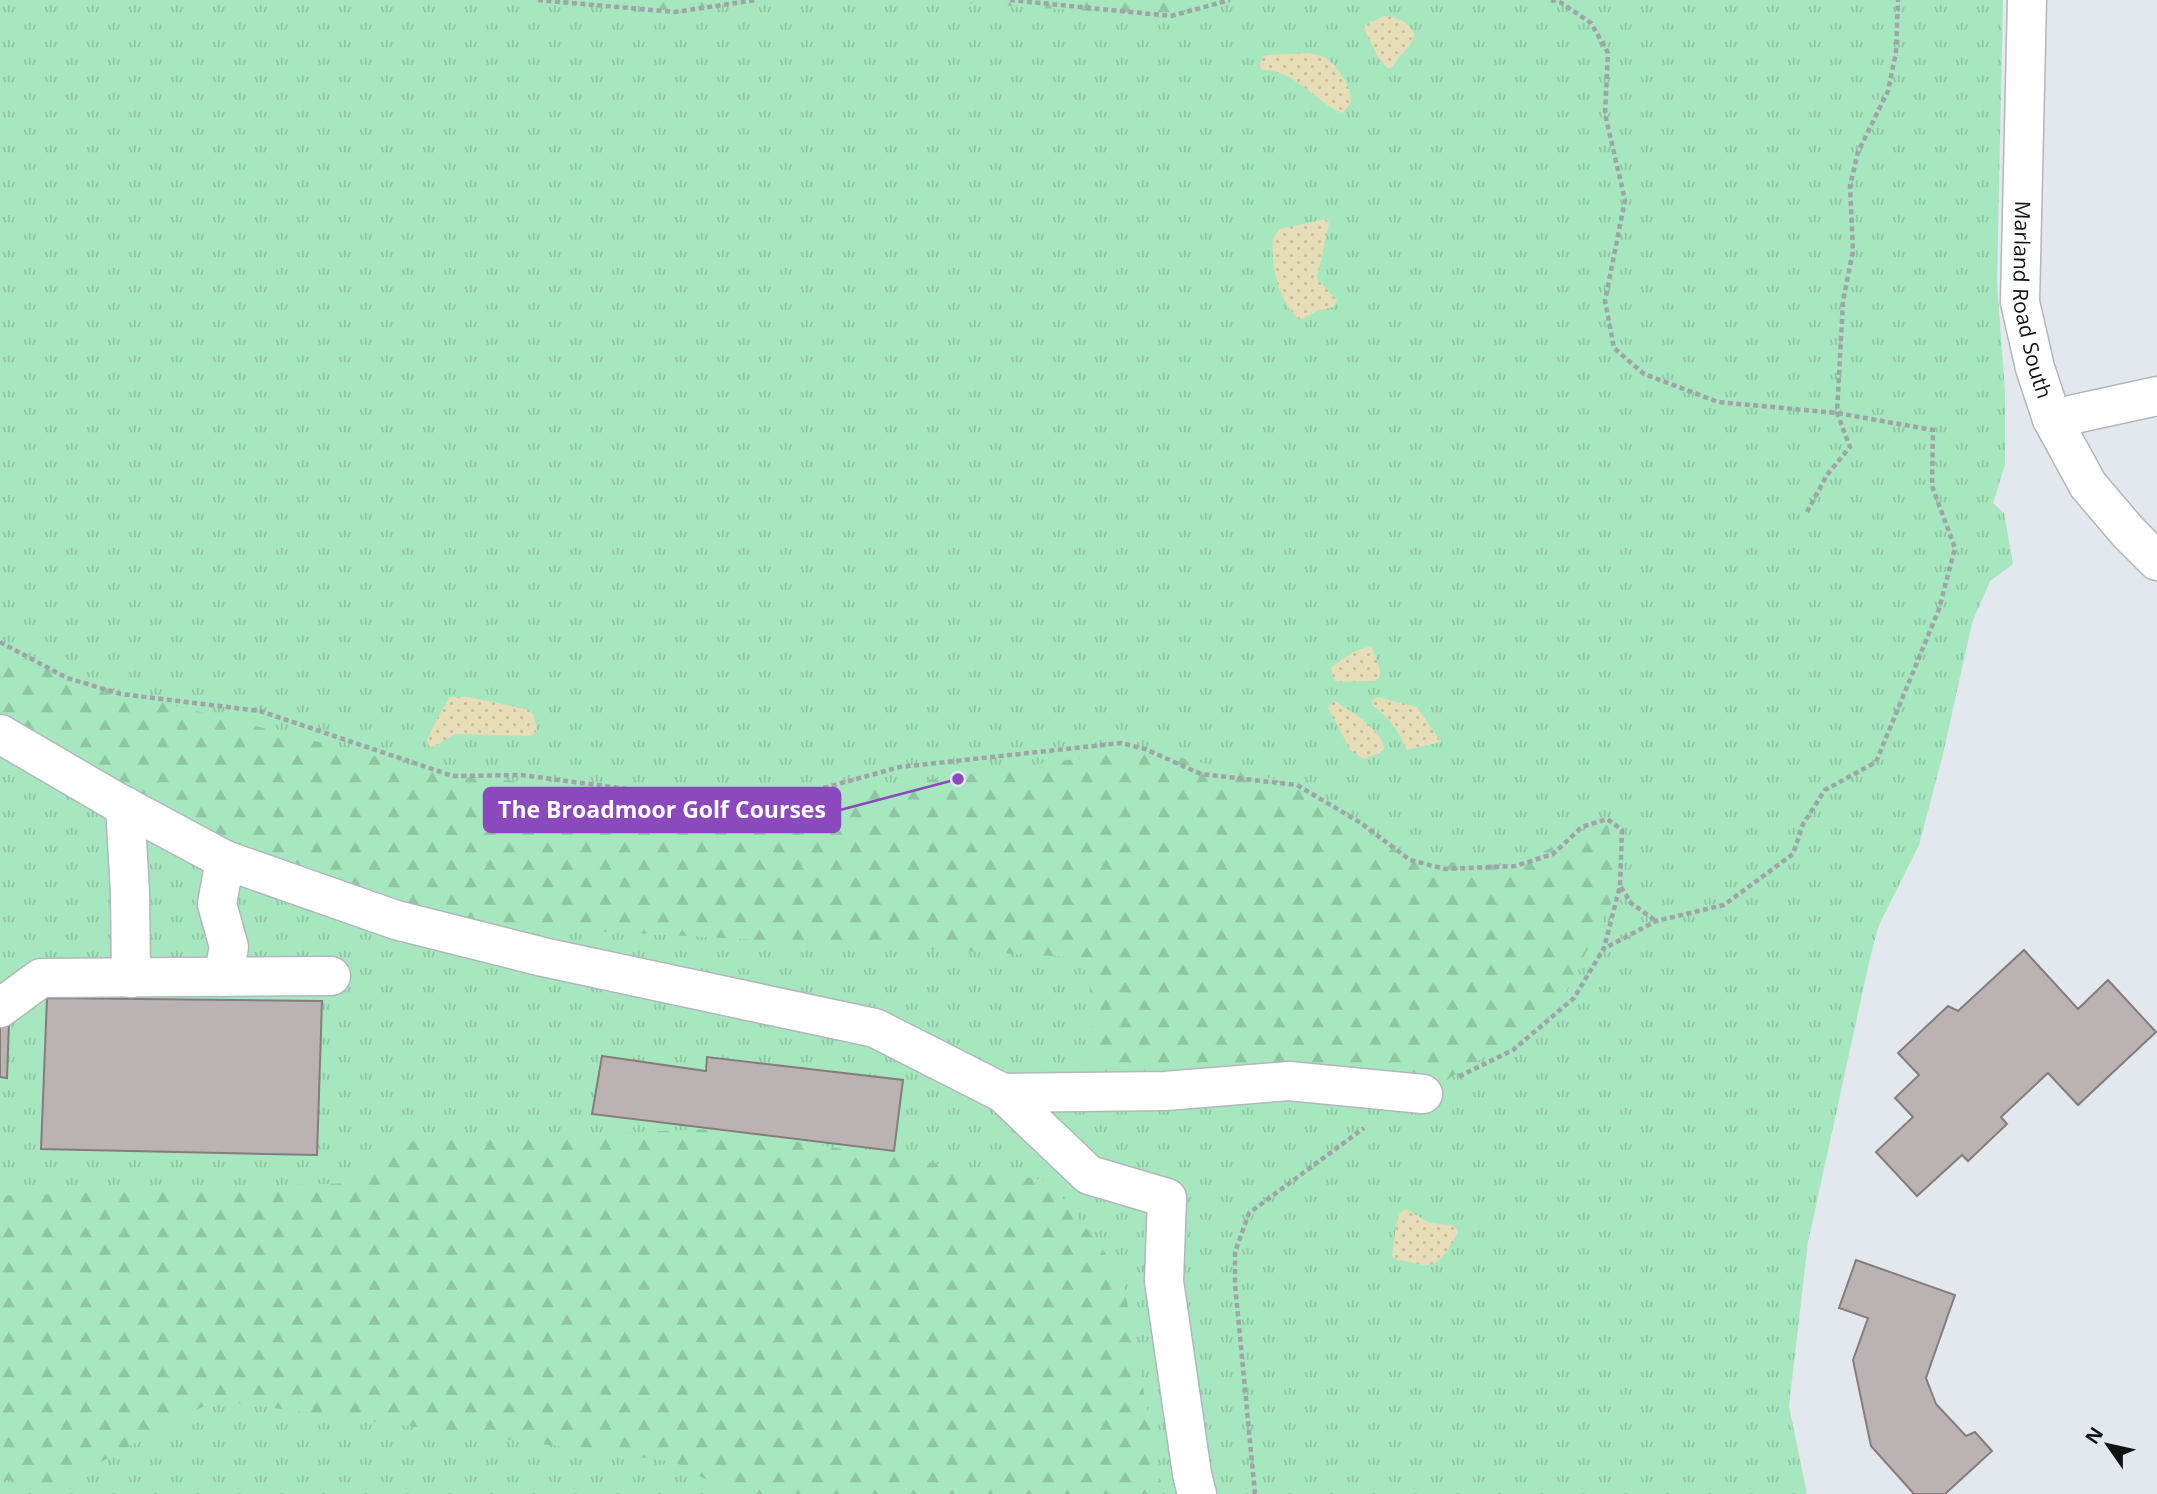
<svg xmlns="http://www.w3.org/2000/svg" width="2157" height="1494" font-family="'Open Sans',sans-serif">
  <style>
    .grass { fill: url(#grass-tufts) }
    .forest { fill: url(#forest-firs) }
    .sand { fill: url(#sand-dots) }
    .building { fill: #bbb3b1; stroke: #857d7b; stroke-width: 2 }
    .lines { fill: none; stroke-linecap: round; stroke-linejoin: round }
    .minor-casing { stroke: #b1b7bc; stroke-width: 41 }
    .path { stroke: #9fa4a8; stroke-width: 4.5; stroke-dasharray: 5 3.5; stroke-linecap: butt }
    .minor { stroke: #fff; stroke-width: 38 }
    .labels { text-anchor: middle; stroke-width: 5; stroke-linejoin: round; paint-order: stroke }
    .street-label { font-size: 21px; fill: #101214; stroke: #e2e8ed }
    .leader { fill: none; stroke: #8c49bd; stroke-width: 2.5 }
    .callout-dot { fill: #8c49bd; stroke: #e2e8ed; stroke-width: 2.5 }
    .callout { fill: #8c49bd; stroke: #8c49bd; stroke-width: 2.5 }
    .callout-label { font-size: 23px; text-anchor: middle; font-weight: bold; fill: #fff }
  </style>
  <defs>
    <pattern id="grass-tufts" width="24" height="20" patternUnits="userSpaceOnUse" patternTransform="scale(1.75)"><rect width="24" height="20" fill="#a6e7bf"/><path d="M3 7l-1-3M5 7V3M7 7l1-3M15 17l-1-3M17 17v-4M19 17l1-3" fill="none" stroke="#8ec5a3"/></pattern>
    <pattern id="forest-firs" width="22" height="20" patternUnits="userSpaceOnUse" patternTransform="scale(1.75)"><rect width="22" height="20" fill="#a6e7bf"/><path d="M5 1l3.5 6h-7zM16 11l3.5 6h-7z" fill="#8ec5a3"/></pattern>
    <pattern id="sand-dots" width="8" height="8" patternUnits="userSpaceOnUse" patternTransform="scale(1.75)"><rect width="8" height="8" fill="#e7ddb8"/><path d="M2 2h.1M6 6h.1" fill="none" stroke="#c5bd9d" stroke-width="1.8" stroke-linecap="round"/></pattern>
  </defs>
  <rect width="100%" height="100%" fill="#e2e8ed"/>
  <!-- grass -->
  <path class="grass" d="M 0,0 L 2003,0 L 1997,283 L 2005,392 L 2005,465 L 1993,503 L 2004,513 L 2013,564 L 1990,581 L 1972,623 L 1943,754 L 1919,845 L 1879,925 L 1870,958 L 1808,1242 L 1789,1406 L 1807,1494 L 0,1494 Z"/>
  <!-- forest -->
  <path class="forest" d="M 607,0 L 756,0 L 675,12 Z
    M 913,0 L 1207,0 L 1171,16 Z
    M 0,649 L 67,678 L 453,776 L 772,802 L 1145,749 L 1297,785 L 1410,860 L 1515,866 L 1607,819 L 1620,886 L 1554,1015 L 1423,1094 L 1096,1092 L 1088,958 L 396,920 L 0,734 Z
    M 713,1129 L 1050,1181 L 1122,1275 L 1163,1494 L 731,1494 L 675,1462 L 215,1400 L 55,1487 L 0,1479 L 0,1196 L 352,1183 L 393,1142 Z"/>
  <!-- sand -->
  <path class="sand" d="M 1385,16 C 1398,17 1411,23 1415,36 C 1410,48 1398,56 1392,67 L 1388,69 L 1378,57 L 1364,29 L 1366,24 Z
    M 1310,53 C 1316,55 1322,55 1327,59 C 1336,64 1356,93 1350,104 C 1348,107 1345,110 1342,113 C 1314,101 1297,71 1263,70 L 1260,67 C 1260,61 1261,57 1267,55 Z
    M 1321,220 L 1325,220 L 1329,223 L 1317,279 L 1337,300 L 1333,307 L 1317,311 L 1300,320 C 1278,301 1271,267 1273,238 L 1280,229 Z
    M 1368,647 L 1372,648 C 1376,657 1380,666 1380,677 L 1375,681 L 1338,682 L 1334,680 L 1331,669 L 1333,666 L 1353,652 Z
    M 450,697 L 469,697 L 530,710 L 534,716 L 537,730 L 534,734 L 527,736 L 456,734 L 434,747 L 429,746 C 429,744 427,743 427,741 C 427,738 447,700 450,697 Z
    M 1377,697 L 1417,707 L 1441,742 L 1407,750 C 1398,730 1390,719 1373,705 L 1372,701 Z
    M 1335,701 C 1349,710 1383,731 1384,748 L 1381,753 L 1364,759 L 1351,751 L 1328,708 L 1332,702 Z
    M 1406,1209 L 1430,1223 L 1450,1225 L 1456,1228 L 1458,1232 C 1453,1243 1441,1265 1427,1265 C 1416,1265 1408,1260 1398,1261 L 1392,1256 L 1396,1225 L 1400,1213 Z"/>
  <!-- building -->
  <path class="building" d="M 2024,950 L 2078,1009 L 2108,980 L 2156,1032 L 2078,1105 L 2048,1073 L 2001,1117 L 2007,1124 L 1968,1161 L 1962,1155 L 1917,1196 L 1876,1152 L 1913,1117 L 1895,1098 L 1919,1075 L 1898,1053 L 1948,1006 L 1958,1011 Z
    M 47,998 L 322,1001 L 317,1155 L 41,1149 Z
    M 0,1022 L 9,1022 L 7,1078 L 0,1077 Z
    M 602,1056 L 706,1071 L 707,1057 L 903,1080 L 894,1151 L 592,1114 Z
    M 1856,1260 L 1955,1295 L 1926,1378 L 1936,1404 L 1966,1436 L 1975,1432 L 1992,1451 L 1945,1494 L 1914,1494 L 1871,1446 L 1853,1360 L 1868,1318 L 1839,1308 Z"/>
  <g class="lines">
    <defs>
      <g id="minor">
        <path id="s1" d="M 2027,0 L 2020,302 L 2035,368 L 2052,419 L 2088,485 L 2128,532 L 2157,561"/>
        <path d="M 2052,419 L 2157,396"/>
        <path d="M 0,734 L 115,801 L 225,860 L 396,920 L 543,957 L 875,1028 L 1003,1093 L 1165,1091 L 1289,1081 L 1423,1094"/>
        <path d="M 125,806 L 130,892 L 131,978"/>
        <path d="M 223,977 L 229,947 L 217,904 L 225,860"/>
        <path d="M 0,1008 L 41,978 L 331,976"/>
        <path d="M 1003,1093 L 1089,1175 L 1167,1198 L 1164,1281 L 1192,1474 L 1197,1494"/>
      </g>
    </defs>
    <!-- minor casing -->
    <use href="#minor" class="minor-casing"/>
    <!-- path -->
    <path class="path" d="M 538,0 L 675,12 L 756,0
      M 1010,0 L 1171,16 L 1230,0
      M 1551,0 L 1560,2 L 1591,23 L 1608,53 L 1605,114 L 1625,200 L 1605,301 L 1614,348 L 1644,374 L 1718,402 L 1837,413 L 1933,430 L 1932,486 L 1955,548 L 1939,609 L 1876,762 L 1825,790 L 1803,824 L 1793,854 L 1724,905 L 1656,921 L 1605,948
      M 1807,512 L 1827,475 L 1850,447 L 1837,413 L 1843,301 L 1853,251 L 1850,186 L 1858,152 L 1888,91 L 1896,52 L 1898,0
      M 0,642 L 67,678 L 121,694 L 260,711 L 453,776 L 521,775 L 689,797 L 772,802 L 900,767 L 1121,743 L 1145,749 L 1201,774 L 1297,785 L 1361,823 L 1410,860 L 1445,869 L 1515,866 L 1553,854 L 1582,827 L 1607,819 L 1622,830 L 1620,886 L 1604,948 L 1574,998 L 1513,1050 L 1458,1077
      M 1621,887 L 1631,903 L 1656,921
      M 1255,1494 L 1235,1284 L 1235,1252 L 1249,1213 L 1364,1128"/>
    <!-- minor -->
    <use href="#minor" class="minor"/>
  </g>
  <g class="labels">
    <!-- street labels -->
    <g class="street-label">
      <text dy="7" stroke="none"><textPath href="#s1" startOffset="301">Marland Road South</textPath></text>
    </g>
  </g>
  <!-- callouts -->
  <path class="leader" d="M958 779L840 810"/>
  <circle class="callout-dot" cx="958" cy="779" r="7"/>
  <rect class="callout" x="484" y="788" width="356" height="44" rx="7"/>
  <g class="callout-label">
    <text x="662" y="818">The Broadmoor Golf Courses</text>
  </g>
  <!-- north arrow -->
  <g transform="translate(2108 1445) rotate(304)" stroke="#e2e8ed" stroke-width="5" paint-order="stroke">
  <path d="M0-5L12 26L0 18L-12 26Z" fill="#101214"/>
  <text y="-10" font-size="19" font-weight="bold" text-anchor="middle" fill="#101214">N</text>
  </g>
</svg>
